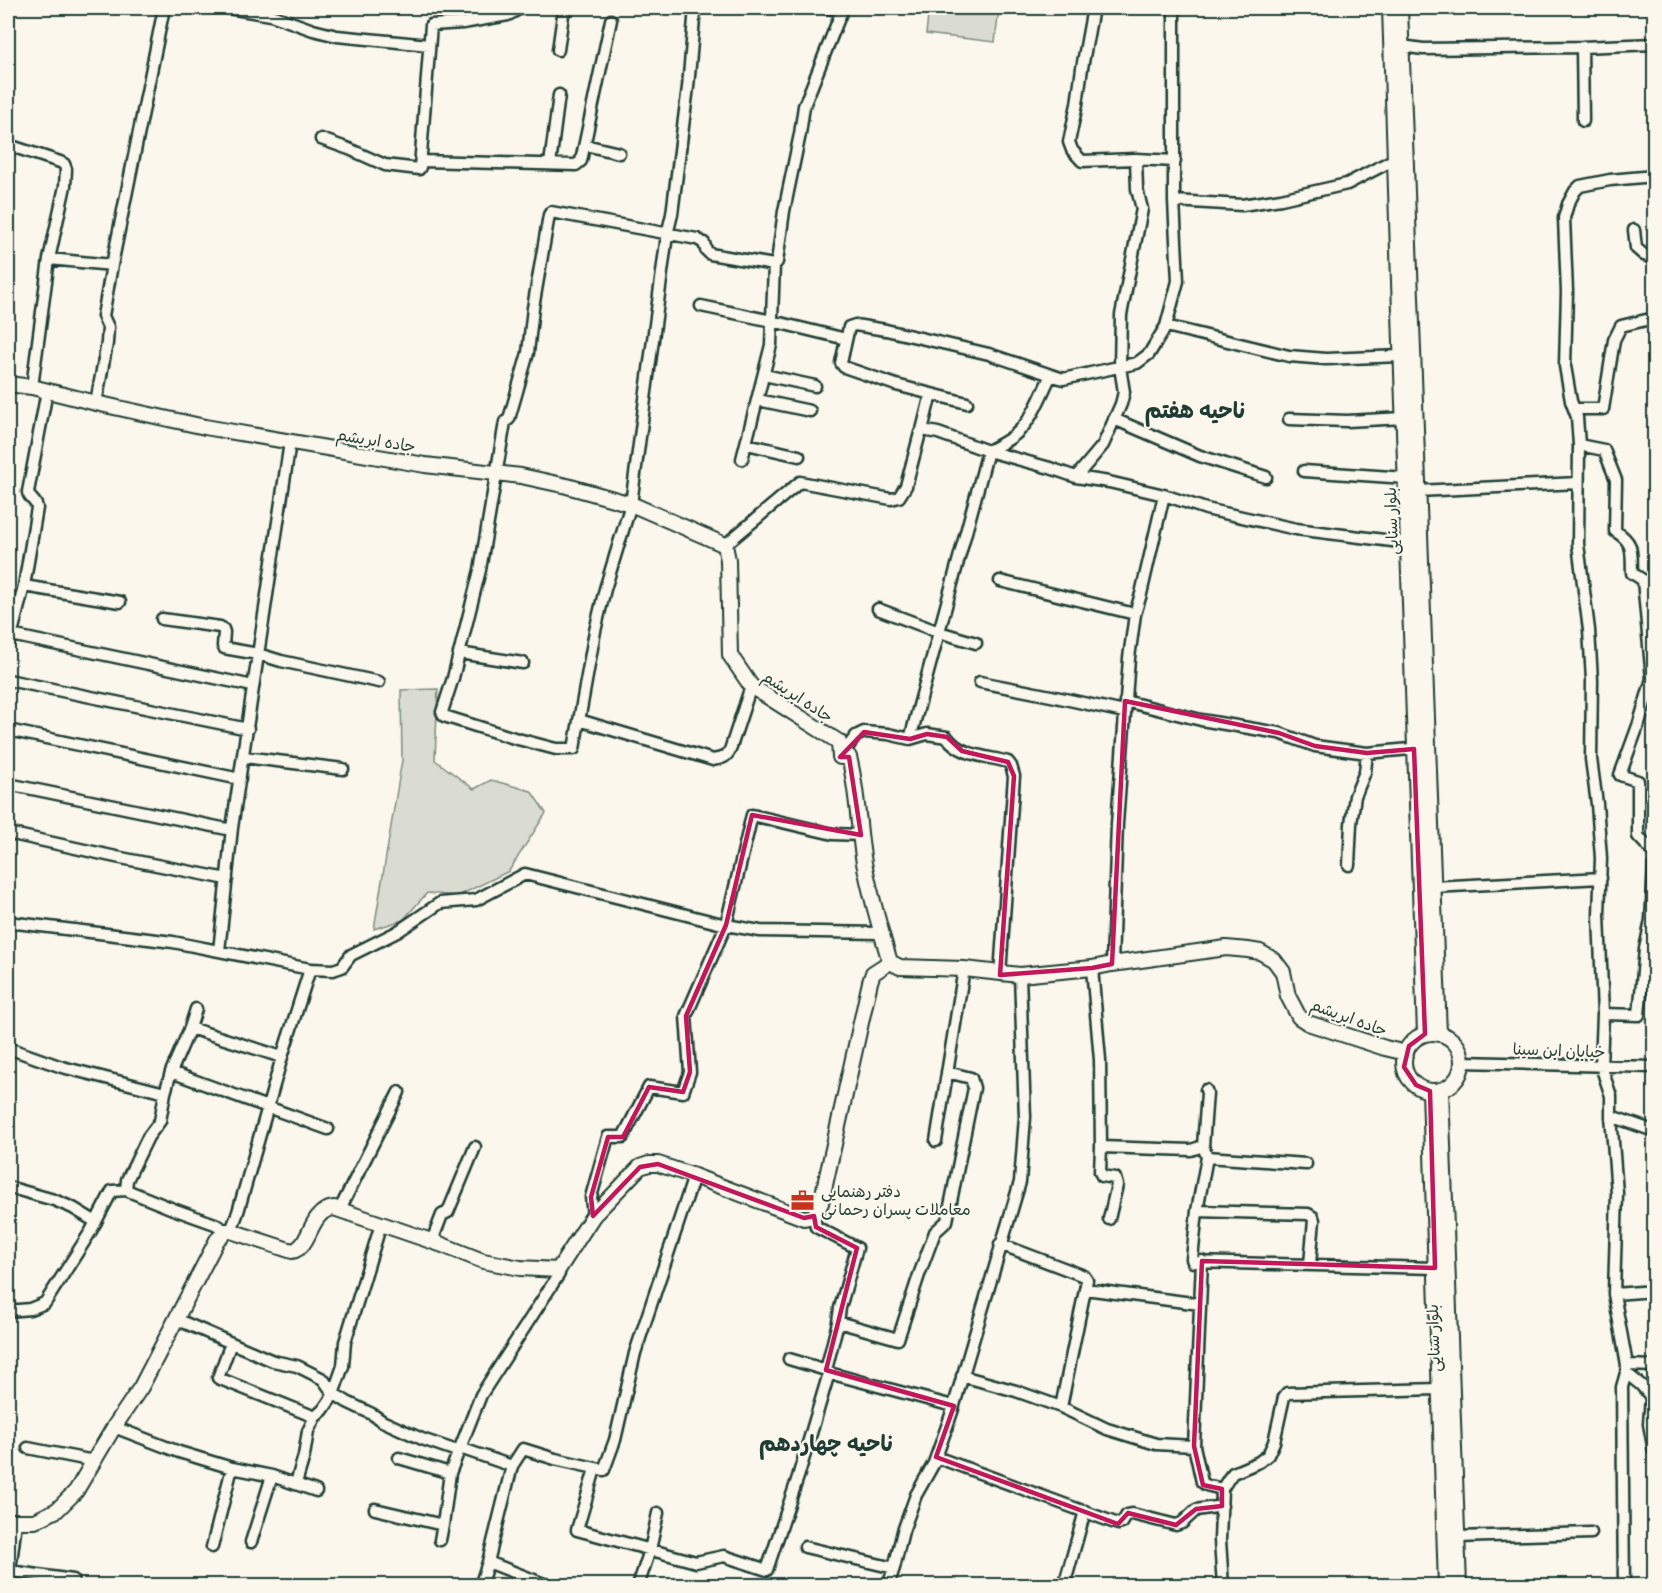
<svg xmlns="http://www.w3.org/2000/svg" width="1662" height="1593" font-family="Delius,'Playpen Sans Arabic',sans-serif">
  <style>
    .green { fill: #dbdcd1; stroke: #7d8c82; stroke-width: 1.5 }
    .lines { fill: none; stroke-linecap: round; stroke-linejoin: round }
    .minor-casing { stroke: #1f3d34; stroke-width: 15 }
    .major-casing { stroke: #1f3d34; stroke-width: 18 }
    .minor { stroke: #fbf7ec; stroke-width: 10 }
    .major { stroke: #fbf7ec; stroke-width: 14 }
    .marked { fill: none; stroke: #c2185b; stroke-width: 4.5; stroke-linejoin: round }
    .labels { text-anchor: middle; stroke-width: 4.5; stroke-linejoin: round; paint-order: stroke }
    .street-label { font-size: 16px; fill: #1f3d34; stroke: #fbf7ec }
    .poi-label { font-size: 16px; fill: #1f3d34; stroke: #fbf7ec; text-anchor: start }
    .district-label { font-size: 22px; font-weight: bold; fill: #1f3d34; stroke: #fbf7ec }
  </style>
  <rect width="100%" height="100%" fill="#fbf7ec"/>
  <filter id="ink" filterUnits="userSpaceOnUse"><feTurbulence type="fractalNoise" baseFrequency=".0167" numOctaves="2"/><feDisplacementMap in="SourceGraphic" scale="12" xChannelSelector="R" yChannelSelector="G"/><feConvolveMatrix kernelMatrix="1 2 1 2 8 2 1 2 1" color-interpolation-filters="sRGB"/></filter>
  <g filter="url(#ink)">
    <!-- green -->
    <path class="green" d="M 929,8 L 999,8 L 995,42 L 926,34 Z
      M 438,689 L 435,760 L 474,789 L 491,780 L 531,791 L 546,813 L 509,871 L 458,896 L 427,893 L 403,920 L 374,929 L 402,760 L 401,690 Z"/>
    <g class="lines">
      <defs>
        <path id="minor" d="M 228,8 L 271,15 L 313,30 L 337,36 L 429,45
          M 695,8 L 688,87 L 672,214 L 667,235 L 631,504 L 605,589 L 595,631 L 574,749 L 556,749 L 514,738 L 444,716 L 442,712 L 453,678 L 480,570 L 505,422 L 509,419 L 528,353 L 533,308 L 549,215 L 551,212 L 697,239 L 704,243 L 706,250 L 710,254 L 774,265
          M 828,8 L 841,11
          M 1093,8 L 1082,68 L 1077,104 L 1069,142 L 1072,150 L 1082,161 L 1136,159 L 1175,161
          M 1402,46 L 1423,49 L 1582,47 L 1654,44
          M 1582,47 L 1583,121
          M 558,50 L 564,8
          M 321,139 L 349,149 L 385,165 L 419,169 L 420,167 L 431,25 L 463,23 L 508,15 L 521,8
          M 8,145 L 60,162 L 64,164 L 66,169 L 65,186 L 49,259 L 32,387
          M 585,145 L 619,153
          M 421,161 L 576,165 L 581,161 L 611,20
          M 550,164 L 559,95
          M 1654,176 L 1610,180 L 1580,186 L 1575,191 L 1568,204 L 1564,218 L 1567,292 L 1565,366 L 1571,401 L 1577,417 L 1579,445 L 1578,544 L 1589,630 L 1592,680 L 1591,759 L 1597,804 L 1601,858 L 1599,915 L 1603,1014 L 1601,1066 L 1611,1096 L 1611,1116 L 1617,1193 L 1614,1294 L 1627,1365 L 1626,1373 L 1641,1385 L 1651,1397 L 1649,1424 L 1654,1451
          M 1174,201 L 1242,205 L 1281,199 L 1347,184 L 1395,159
          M 1634,230 L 1636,248 L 1644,255 L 1654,258
          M 49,259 L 112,265
          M 701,306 L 772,321 L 846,339
          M 1166,326 L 1289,356 L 1326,359 L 1401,356
          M 764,375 L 815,386
          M 758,400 L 810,411
          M 96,403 L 107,343 L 108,327 L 103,316 L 112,265 L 164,8
          M 967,403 L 896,385 L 844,367 L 841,363 L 849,327 L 855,325 L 886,330 L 989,354 L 1063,379 L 1137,363 L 1149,354 L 1166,326 L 1178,281 L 1174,201 L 1174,8
          M 1575,409 L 1603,409 L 1614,340 L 1621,326 L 1646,320 L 1654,320
          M 1114,419 L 1200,456 L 1266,477
          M 1289,419 L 1347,421 L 1404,418
          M 922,430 L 931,394
          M 747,444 L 799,456
          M 1579,445 L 1604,450 L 1616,480 L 1615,531 C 1635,543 1631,552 1632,573 L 1643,580 L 1652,679 L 1639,723 L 1620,775 L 1638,781 L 1638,836 L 1654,853
          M 742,459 L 771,345 L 774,265 L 777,262 L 784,211 L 800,134 L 804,106 L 843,8
          M 1304,471 L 1406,478
          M 1076,477 L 1103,445 L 1121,404 L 1124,392 L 1120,367 L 1121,315 L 1142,209 L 1137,189 L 1136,159
          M 1418,491 L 1578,483
          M 725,545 L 800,482 L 891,499 L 899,497 L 906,486 L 920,433 L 922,430 L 938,433 L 988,451 L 1050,468 L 1076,477 L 1109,482 L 1164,495 L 1206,509 L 1296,529 L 1408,543
          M 1000,581 L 1135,614
          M 24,586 L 37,508 C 37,501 28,498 28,492 L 47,391
          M 878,609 L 939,632 L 976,643
          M 162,619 L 220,627 L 223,629 L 224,632 L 223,646 L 224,648 L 258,654 L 281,661 L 379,682
          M 11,635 L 253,686
          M 8,643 L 13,629 L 24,586 L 120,602
          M 459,653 L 523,663
          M 8,680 L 248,729
          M 980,682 L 1051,696 L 1124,712
          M 1125,701 L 1201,720 L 1279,733 L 1315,746 L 1367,753 L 1421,748
          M 579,720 L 713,760 C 722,758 726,758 730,750 L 751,686
          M 8,730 L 240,779
          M 910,739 L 988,451 C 999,445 1011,440 1020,430 C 1034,416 1042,393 1051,375
          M 244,757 L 343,769
          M 840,757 L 856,736 L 864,732 L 888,734 L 910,739 L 927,734 L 947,737 C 960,756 987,756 1008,762 L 1011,766 L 1014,776 L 1000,974
          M 8,784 L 227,829 L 232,828
          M 8,833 L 116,857 L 227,879
          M 1349,865 L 1351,824 L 1355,796 L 1365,772 L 1367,753
          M 1433,887 L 1601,878
          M 8,922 L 173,942 L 310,969
          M 219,951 L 232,828 L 290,442
          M 1112,964 L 1117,824 L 1129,658 L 1135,614 L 1141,594 L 1164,495
          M 1092,968 L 1100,1060 L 1101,1147 L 1191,1150 L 1203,1146 L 1207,1157 L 1197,1211 L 1192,1259 L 1193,1262 L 1435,1268
          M 1603,1014 L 1639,1015 L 1645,949 L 1651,920 L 1654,865
          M 190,1028 L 282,1057
          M 8,1048 L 62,1067 L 165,1093
          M 1462,1062 L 1654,1067
          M 171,1072 L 328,1129
          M 1611,1116 L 1654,1131
          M 936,1141 L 964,969
          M 1203,1146 L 1207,1093 L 1206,1090
          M 1101,1147 L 1100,1172 L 1102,1176 L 1115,1178 L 1117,1185 L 1109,1219
          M 1207,1157 L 1306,1164
          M 8,1187 L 54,1200 L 73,1208 L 96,1222
          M 126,1190 L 127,1180 L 148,1137 L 160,1121 L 165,1093 L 171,1072 L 190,1028 L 196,1009
          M 340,1209 L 399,1092
          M 1197,1211 L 1308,1214 L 1313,1217 L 1314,1220 L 1310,1264
          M 593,1216 L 591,1197 L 608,1137 L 623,1137 L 649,1087 L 683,1092 L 690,1072 L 686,1016 L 726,925 L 752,815 L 833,834 L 861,835
          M 814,1216 L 816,1227 L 857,1248 L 840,1308 L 838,1322 L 826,1370
          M 231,1231 L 238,1212 L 282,1057 L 310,969 L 333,970 L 342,967 L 351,955 L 397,932 L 440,903 L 476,900 L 525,874 L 726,925 L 760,931 L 881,933
          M 432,1241 L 442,1215 L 448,1212 L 475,1147
          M 1000,1244 L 1084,1276 L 1087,1280 L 1061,1407
          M 1202,1261 L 1194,1446 L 1202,1482 L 1206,1485 L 1222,1489
          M 1085,1289 L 1200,1304
          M 1614,1294 L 1654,1291
          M 8,1311 L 30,1309 L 45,1303 L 91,1231 L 112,1191 L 126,1190 L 173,1209 L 215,1224 L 226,1231
          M 176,1319 L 273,1361 L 297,1366 L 323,1379 L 333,1393 L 347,1402 L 372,1414 L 382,1421 L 422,1439 L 454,1450 L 460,1448 L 450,1473 L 443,1525 L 440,1540
          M 838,1322 L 898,1339 L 919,1275 L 935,1232 L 947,1221 L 974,1088 L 971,1078 L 947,1072
          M 231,1343 L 218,1378 L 315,1417
          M 789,1359 L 826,1370 L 829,1373 L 953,1406
          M 1627,1365 L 1654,1366
          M 962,1376 L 1016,1391 L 1061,1407 L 1107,1429 L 1156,1444 L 1194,1446
          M 114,1427 L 179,1452 L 232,1468 L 272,1476 L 316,1491
          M 28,1448 L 94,1461
          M 936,1457 L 1118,1524 L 1122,1523 L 1127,1515 L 1132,1514 L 1176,1525 L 1182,1523 L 1196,1510 L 1222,1506
          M 399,1458 L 450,1473
          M 512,1466 L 523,1449 L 555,1459 L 604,1470 L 615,1440 L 635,1353 L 694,1176
          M 595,1469 L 577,1530 L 696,1562 L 724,1556 L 767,1570 L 798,1477 L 829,1373
          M 296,1483 L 304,1456 L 308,1431 L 315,1417 L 323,1410 L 332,1397 L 343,1366 L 345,1342 L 381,1224
          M 375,1509 L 443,1525
          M 16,1522 L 10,1571 L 73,1580 L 73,1586
          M 1457,1537 L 1591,1533
          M 251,1542 L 272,1476
          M 212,1547 L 232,1468
          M 805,1547 L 894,1568
          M 488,1562 L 549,1586
          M 480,1586 L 488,1562 L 512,1466 L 460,1448 L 481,1395 L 559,1274 L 558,1270
          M 638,1586 L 650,1550 L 658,1513
          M 888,1586 L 894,1568 L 903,1531 L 916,1495 L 934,1463 L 952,1412 L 1020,1182 L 1025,1117 L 1020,975
          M 1064,1586 L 1085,1511
          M 1223,1586 L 1220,1540 L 1222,1489 L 1229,1478 L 1233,1473 L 1259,1462 L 1268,1455 L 1274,1442 L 1284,1397 L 1287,1393 L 1439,1389
          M 1624,1586 L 1622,1387 L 1626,1373"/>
        <path id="major" d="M 1390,8 C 1402,350 1411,692 1425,1034
          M 1400,8 L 1439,1034
          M 8,384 L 32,387 L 96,403 L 205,427 L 425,465 L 521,476 L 567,486 L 631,504 L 725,545 L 728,560 L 730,655 L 751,686 L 839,742 L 840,757 L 849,757 C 858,792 858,828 864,863 C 871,896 880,929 890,962 L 900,967 L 964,969 L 1020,975 L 1092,968 L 1112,964 L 1226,948 L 1248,950 L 1260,952 L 1274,960 L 1283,972 L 1288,996 L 1299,1017 L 1308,1023 L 1385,1048 L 1406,1053
          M1404 1062a29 29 0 1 1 58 0a29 29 0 1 1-58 0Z
          M 1441,1090 L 1459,1586
          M 1430,1091 L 1446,1586
          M 8,1521 L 35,1521 L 57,1510 L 76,1491 L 114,1427 L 141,1387 L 217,1240 L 226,1231 L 231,1231 L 292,1251 C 312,1247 308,1211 334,1208 L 440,1244 L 483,1261 L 520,1268 L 558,1270 L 593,1216 L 640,1167 L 649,1164 L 658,1164 L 694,1176 L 804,1218 L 814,1216 L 821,1203 L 870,982 L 873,973 L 890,962"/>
      </defs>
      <!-- minor casing -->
      <use href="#minor" class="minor-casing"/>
      <!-- major casing -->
      <use href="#major" class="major-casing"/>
      <!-- minor -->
      <use href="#minor" class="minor"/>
      <!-- major -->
      <use href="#major" class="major"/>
    </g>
  </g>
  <!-- marked area -->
  <path class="marked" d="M 1125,701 L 1279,733 L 1315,746 L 1367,753 L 1414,749 L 1425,1034 L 1409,1046 L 1404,1067 L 1416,1085 L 1430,1091 L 1435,1268 L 1202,1261 L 1194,1446 L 1203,1485 L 1222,1489 L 1222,1506 L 1196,1509 L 1176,1525 L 1128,1513 L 1118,1524 L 936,1457 L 954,1406 L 826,1370 L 857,1248 L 816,1227 L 814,1216 L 804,1218 L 658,1164 L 640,1167 L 593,1216 L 591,1197 L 608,1137 L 623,1137 L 649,1087 L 683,1092 L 690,1072 L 686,1016 L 726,925 L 752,815 L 861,835 L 849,757 L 840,757 L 864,732 L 910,739 L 927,734 L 947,737 L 962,751 L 1008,762 L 1014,776 L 1000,975 L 1092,968 L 1112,964 Z"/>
  <!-- icons -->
  <defs>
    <symbol id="office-bare" viewBox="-9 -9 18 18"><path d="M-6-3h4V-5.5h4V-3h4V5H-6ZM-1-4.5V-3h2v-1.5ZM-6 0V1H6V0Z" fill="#c8321e" stroke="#fbf7ec" stroke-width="2.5" paint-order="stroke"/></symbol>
  </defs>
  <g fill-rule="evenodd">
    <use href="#office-bare" x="786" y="1184" width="33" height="33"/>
  </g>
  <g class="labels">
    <!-- street labels -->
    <g class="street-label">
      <text transform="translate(376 440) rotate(9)" y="6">جاده ابریشم</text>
      <text transform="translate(1391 521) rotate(-92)" y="6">بلوار سنایی</text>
      <text transform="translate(798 696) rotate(33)" y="6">جاده ابریشم</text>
      <text transform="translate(1349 1017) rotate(20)" y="6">جاده ابریشم</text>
      <text transform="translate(1559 1050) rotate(2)" y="6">خیابان ابن سینا</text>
      <text transform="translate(1433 1338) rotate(-92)" y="6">بلوار سنایی</text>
    </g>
    <!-- poi labels -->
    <g class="poi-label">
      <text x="821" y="1197">دفتر رهنمایی<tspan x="821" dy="18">معاملات پسران رحمانی</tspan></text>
    </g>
    <!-- district labels -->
    <g class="district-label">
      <text x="1195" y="418">ناحیه هفتم</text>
      <text x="826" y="1451">ناحیه چهاردهم</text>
    </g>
  </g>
  <!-- margin -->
  <rect width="1662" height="1593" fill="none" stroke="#fbf7ec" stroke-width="30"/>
  <rect x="15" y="15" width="1632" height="1563" fill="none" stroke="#1f3d34" stroke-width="2" filter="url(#ink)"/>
</svg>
